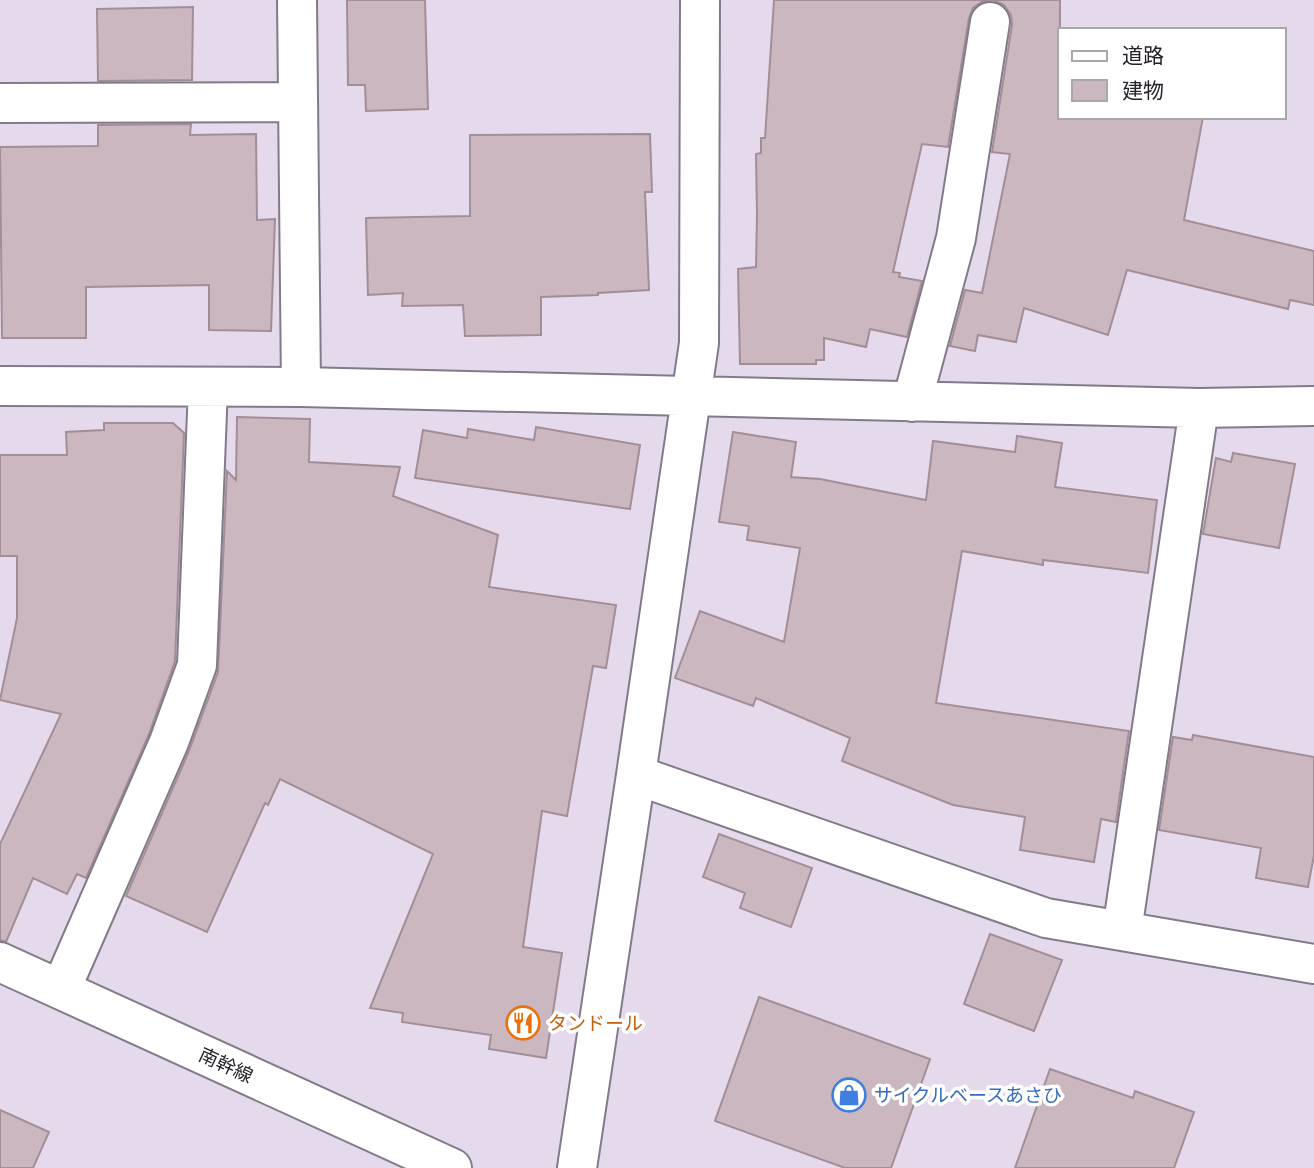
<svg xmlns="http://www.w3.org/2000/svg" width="1314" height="1168" font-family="Karla,'Noto Sans JP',sans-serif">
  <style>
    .building { fill: #cbb7c0; stroke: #a18e97; stroke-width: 2 }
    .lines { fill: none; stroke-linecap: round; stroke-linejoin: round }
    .street-casing { stroke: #837a89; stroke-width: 42 }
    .secondary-casing { stroke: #837a89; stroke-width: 42 }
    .street { stroke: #fff; stroke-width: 38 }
    .secondary { stroke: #fff; stroke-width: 38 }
    .labels { text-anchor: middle; stroke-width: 7; stroke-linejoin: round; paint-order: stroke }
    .food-label { font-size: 19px; fill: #c56008; stroke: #fff; text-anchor: start }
    .street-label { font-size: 19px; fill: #262228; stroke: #fff }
    .shop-label { font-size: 19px; fill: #366cbe; stroke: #fff; text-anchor: start }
  </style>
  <rect width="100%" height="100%" fill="#e5daeb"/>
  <!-- building -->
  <path class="building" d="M 347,0 L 425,0 L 428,109 L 366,111 L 365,85 L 348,85 Z
    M 774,0 L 1060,0 L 1060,117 L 1203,117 L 1184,220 L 1314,251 L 1314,305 L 1290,300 L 1288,309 L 1127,270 L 1108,335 L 1024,308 L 1016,342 L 978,335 L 975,351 L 950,346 L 965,290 L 982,293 L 1010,154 L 992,152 L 1012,25 L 1011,15 L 1004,5 L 993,0 L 982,2 L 973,8 L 969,18 L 948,147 L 922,144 L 893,272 L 900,273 L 899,277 L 922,281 L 907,337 L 870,329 L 866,347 L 824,338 L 824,360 L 816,360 L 816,364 L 740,364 L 738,269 L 756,267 L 757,215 L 756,154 L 761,153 L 761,138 L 765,138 Z
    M 193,7 L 192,80 L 98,81 L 97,9 Z
    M 191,124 L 190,135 L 256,134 L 257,220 L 275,219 L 271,331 L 209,330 L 209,285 L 86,287 L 86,338 L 2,338 L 0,147 L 98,146 L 98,125 Z
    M 650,134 L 652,192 L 645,192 L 649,290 L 598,293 L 598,295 L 541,297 L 541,335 L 465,336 L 463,305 L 402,306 L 403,293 L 368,295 L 366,218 L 470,216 L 470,135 Z
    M 237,417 L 310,419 L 309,462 L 400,467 L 393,496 L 498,535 L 489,587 L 616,605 L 606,668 L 593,666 L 567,816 L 542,811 L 523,947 L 562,953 L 546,1058 L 489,1049 L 491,1035 L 402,1022 L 403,1013 L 370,1008 L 433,854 L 280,779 L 268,805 L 265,803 L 207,932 L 126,896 L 189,751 L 218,672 L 227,471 L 236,480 Z
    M 104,423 L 173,423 L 184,433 L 175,661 L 149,734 L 86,878 L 77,874 L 67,894 L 33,878 L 6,942 L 0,940 L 0,844 L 61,714 L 0,700 L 17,618 L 17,556 L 0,556 L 0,455 L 67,455 L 66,432 L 104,430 Z
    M 536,427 L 640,445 L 630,509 L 415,478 L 423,430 L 467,438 L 468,429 L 534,440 Z
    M 733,432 L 796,442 L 791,477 L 820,479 L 926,500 L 933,441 L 1015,452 L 1017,436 L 1062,443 L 1055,487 L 1157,500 L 1148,573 L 1043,560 L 1043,565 L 962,551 L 936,703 L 1129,731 L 1116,822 L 1101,819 L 1094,862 L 1020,850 L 1025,817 L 953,805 L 842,761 L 850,738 L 756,698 L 753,706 L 675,678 L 700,611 L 784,642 L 800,548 L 747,540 L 749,526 L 719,522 Z
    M 1233,453 L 1295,464 L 1279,548 L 1203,534 L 1216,458 L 1231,462 Z
    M 1193,735 L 1314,757 L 1314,855 L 1308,887 L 1256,878 L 1261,848 L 1159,830 L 1173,737 L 1192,740 Z
    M 719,834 L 812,868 L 791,927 L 740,908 L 745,893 L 703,877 Z
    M 990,934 L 1062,960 L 1034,1031 L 964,1004 Z
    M 759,997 L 930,1059 L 891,1168 L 845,1168 L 715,1121 Z
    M 1050,1069 L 1133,1098 L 1135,1091 L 1194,1112 L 1174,1168 L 1015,1168 Z
    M 0,1110 L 49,1132 L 33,1168 L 0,1168 Z"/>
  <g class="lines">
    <defs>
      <path id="street" d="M 297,0 L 301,387
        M 0,103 L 298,102
        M 0,386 L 301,387 L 1199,408 L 1314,406
        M 912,402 L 956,238 L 990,22
        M 636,775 L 1046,918 L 1314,964
        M 1122,931 L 1199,408
        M 61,989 L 169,742 L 197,665 L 208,387
        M 577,1168 L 636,775 L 699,343 L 700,0"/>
      <path id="secondary" d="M 0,962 L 452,1168"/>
    </defs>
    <!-- street casing -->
    <use href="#street" class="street-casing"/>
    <!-- secondary casing -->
    <use href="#secondary" class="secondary-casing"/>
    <!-- street -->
    <use href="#street" class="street"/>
    <!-- secondary -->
    <use href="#secondary" class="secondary"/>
  </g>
  <!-- icons -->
  <defs>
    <symbol id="restaurant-ring" viewBox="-11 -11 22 22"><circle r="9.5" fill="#fff" stroke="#e8710a" stroke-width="1.5"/><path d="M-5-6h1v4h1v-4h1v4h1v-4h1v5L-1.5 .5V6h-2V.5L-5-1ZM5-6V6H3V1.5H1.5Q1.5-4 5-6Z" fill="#e8710a"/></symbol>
    <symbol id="shop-ring" viewBox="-11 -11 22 22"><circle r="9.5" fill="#fff" stroke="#3f7fe0" stroke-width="1.5"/><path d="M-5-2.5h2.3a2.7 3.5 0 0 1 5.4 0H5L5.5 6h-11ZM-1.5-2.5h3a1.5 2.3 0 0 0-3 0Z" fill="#3f7fe0"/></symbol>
  </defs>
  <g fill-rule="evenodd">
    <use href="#restaurant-ring" x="504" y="1004" width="38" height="38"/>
    <use href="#shop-ring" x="830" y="1076" width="38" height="38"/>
  </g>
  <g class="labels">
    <!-- food labels -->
    <g class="food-label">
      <text x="548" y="1030">タンドール</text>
    </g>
    <!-- street labels -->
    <g class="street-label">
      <text transform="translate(226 1065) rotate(25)" y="7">南幹線</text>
    </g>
    <!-- shop labels -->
    <g class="shop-label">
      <text x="874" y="1102">サイクルベースあさひ</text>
    </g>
  </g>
  <!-- legend -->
  <rect x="1058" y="28" width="228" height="91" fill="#ffffff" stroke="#a8a7a9" stroke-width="2"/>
  <rect x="1072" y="51" width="35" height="10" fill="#ffffff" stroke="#a8a7a9" stroke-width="2"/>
  <text x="1122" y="63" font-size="21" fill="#262228">道路</text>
  <rect x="1072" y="80" width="35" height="21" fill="#cbb7c0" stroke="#a8a7a9" stroke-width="2"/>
  <text x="1122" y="98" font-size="21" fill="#262228">建物</text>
</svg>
